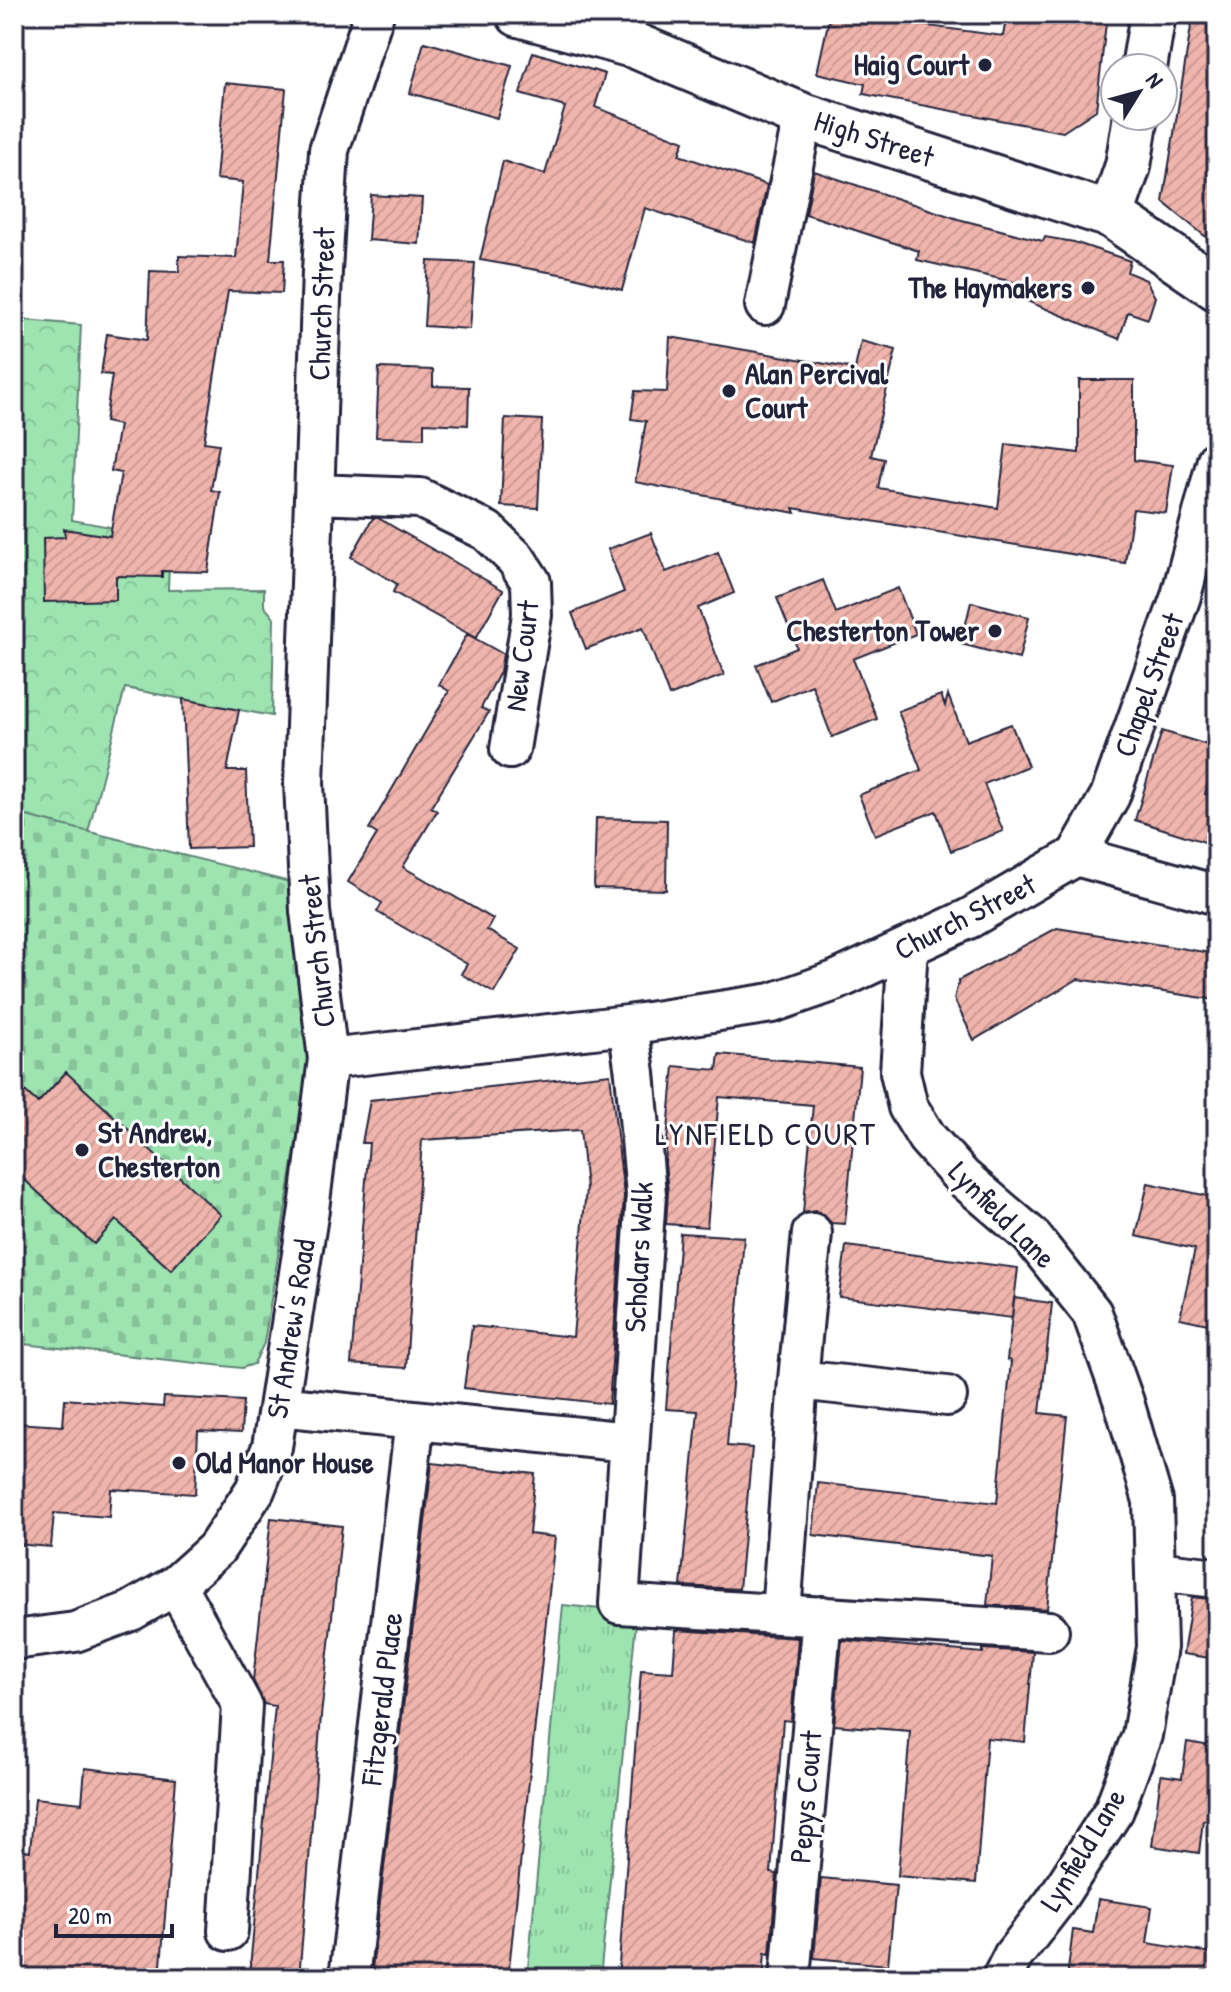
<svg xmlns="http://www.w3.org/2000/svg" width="1231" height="1992" font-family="'Patrick Hand',sans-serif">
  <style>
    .grass { fill: url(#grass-tufts); stroke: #608376; stroke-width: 2 }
    .forest { fill: url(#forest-crowns); stroke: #608376; stroke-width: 2 }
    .cemetery { fill: url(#cemetery-stones); stroke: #608376; stroke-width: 2 }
    .building { fill: url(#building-hatch); stroke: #22223b; stroke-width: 2 }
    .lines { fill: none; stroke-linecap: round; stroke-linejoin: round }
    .minor-casing { stroke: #22223b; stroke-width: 44 }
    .tertiary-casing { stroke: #22223b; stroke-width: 50 }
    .minor { stroke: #fff; stroke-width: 38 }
    .tertiary { stroke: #fff; stroke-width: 44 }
    .poi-dot { fill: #22223b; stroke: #fff; stroke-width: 3 }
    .labels { text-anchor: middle; stroke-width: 6; stroke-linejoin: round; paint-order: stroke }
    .poi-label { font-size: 30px; font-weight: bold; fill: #22223b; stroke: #fff; text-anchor: end }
    .street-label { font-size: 30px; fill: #22223b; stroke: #fff }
    .neighbourhood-label { font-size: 32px; letter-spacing: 2px; fill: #22223b; stroke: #fff }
  </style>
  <defs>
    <pattern id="grass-tufts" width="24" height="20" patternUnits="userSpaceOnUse" patternTransform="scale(2)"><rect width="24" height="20" fill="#9de4b1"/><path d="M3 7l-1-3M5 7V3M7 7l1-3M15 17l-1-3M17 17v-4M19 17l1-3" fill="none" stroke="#87c399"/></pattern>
    <pattern id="forest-crowns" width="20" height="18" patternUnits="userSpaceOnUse" patternTransform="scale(2)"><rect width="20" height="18" fill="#9de4b1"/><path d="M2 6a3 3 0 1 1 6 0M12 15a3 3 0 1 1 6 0" fill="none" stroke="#87c399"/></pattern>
    <pattern id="cemetery-stones" width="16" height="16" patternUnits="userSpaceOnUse" patternTransform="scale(2)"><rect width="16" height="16" fill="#9de4b1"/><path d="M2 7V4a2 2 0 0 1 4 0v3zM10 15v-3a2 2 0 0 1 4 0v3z" fill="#87c399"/></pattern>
    <pattern id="building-hatch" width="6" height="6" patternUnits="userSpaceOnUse" patternTransform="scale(2)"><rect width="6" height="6" fill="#efb4ab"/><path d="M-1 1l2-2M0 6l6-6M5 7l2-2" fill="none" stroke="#cd9a94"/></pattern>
  </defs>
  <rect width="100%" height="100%" fill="#fff"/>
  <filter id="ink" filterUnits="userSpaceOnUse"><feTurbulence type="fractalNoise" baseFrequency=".0125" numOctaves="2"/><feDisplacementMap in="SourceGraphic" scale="16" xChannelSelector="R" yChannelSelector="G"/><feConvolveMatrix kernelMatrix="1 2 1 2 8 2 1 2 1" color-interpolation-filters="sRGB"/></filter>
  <g filter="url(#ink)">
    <!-- grass -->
    <path class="grass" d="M 563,1605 L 637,1613 L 600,1978 L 527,1978 Z"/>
    <!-- forest -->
    <path class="forest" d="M 14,198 L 23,205 L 25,320 L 81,325 L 72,520 L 170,538 L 168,590 L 264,589 L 264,606 L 274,618 L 272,716 L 125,688 L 88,832 L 14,813 Z"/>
    <!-- cemetery -->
    <path class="cemetery" d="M 14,813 L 290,882 L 309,1063 L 264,1343 L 254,1364 L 242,1368 L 14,1343 Z"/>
    <!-- building -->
    <path class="building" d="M 830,14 L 869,14 L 868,18 L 1003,36 L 1007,14 L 1107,14 L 1096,110 L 1063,132 L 863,94 L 865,84 L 817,73 Z
      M 1193,14 L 1217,14 L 1217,246 L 1163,202 Z
      M 424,42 L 512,66 L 497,118 L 410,93 Z
      M 533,52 L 605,74 L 595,107 L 684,141 L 679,155 L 767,185 L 755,243 L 645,208 L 622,290 L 571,276 L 480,260 L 503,161 L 545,174 L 565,107 L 520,94 Z
      M 225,83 L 286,89 L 270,260 L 284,260 L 282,293 L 228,291 L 204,442 L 219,444 L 211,490 L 220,492 L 208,572 L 162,571 L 162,577 L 116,576 L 116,600 L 44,602 L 43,538 L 65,537 L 64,529 L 110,536 L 121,473 L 111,471 L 119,425 L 105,422 L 112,375 L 101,374 L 107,334 L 147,340 L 150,271 L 179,272 L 179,256 L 236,258 L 243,182 L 216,179 Z
      M 814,171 L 958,219 L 1043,241 L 1045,237 L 1074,242 L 1130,261 L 1127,272 L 1146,280 L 1155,297 L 1148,319 L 1128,312 L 1119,339 L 1022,299 L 1027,285 L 917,260 L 919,251 L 806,214 Z
      M 371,195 L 422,198 L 419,244 L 368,240 Z
      M 428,261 L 475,263 L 470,329 L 424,326 Z
      M 670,337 L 855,369 L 861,341 L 896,350 L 871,456 L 884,459 L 878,488 L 998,508 L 1006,444 L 1079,453 L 1079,380 L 1134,380 L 1134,460 L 1173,465 L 1166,513 L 1133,509 L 1125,563 L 793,508 L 795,513 L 635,482 L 646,421 L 631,419 L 635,391 L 667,392 Z
      M 379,368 L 433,370 L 433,386 L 469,387 L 468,425 L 424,423 L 424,438 L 376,437 Z
      M 505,418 L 542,420 L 538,508 L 501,506 Z
      M 373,518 L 378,518 L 503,590 L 476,638 L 393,592 L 397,584 L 351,557 Z
      M 651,533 L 666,572 L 718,552 L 734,593 L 698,608 L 724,675 L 669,696 L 643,627 L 586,649 L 572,613 L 624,592 L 608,549 Z
      M 823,580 L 836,613 L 898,588 L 916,634 L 853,659 L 877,719 L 832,737 L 812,685 L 771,702 L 756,665 L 797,648 L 777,598 Z
      M 971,602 L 1029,617 L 1019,659 L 961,644 Z
      M 467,634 L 503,654 L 500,672 L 481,708 L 489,712 L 431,807 L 437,811 L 403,867 L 493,919 L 487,930 L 520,949 L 494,993 L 461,974 L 467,964 L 377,912 L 382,903 L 348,882 L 377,834 L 369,829 L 449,691 L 439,685 Z
      M 941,695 L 945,706 L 948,695 L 966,741 L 1011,724 L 1028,766 L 984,784 L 1003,831 L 951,851 L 936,811 L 875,835 L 859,795 L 921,770 L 898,711 Z
      M 183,699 L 239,710 L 227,771 L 246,771 L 249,847 L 189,849 Z
      M 1162,731 L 1217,748 L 1205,794 L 1217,798 L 1217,846 L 1135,820 Z
      M 596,818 L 667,820 L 666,890 L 594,888 Z
      M 1057,928 L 1217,954 L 1217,1000 L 1078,979 L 974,1040 L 954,999 L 959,980 Z
      M 719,1054 L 860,1067 L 845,1224 L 831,1223 L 824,1215 L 815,1211 L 803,1213 L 813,1105 L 719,1097 L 707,1227 L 666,1224 L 668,1192 L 665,1163 L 674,1066 L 717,1070 Z
      M 66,1072 L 221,1215 L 171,1270 L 116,1220 L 94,1244 L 14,1170 L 14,1081 L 38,1103 Z
      M 610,1074 L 624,1196 L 609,1404 L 464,1388 L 472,1326 L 573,1337 L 586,1188 L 580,1130 L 422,1140 L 406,1368 L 351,1364 L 369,1143 L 362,1143 L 370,1100 Z
      M 1148,1183 L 1217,1198 L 1217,1326 L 1180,1318 L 1195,1249 L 1136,1236 Z
      M 680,1233 L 744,1237 L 727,1446 L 752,1448 L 739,1589 L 681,1586 L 698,1411 L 666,1409 Z
      M 846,1246 L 1018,1268 L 1012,1318 L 839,1297 Z
      M 1014,1298 L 1052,1303 L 1040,1413 L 1067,1416 L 1047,1609 L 987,1605 L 992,1556 L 813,1535 L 818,1483 L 997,1503 L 1011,1361 L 1007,1360 Z
      M 164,1397 L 243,1401 L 241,1433 L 198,1431 L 195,1494 L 111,1489 L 109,1517 L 54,1513 L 51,1547 L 14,1544 L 14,1423 L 63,1426 L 65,1399 L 163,1407 Z
      M 432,1463 L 535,1474 L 529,1534 L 555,1537 L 508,1978 L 371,1978 Z
      M 271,1518 L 342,1526 L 321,1716 L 299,1978 L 249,1978 L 275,1706 L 264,1704 L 253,1680 Z
      M 1192,1597 L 1217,1600 L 1217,1659 L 1183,1654 Z
      M 676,1630 L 798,1638 L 791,1721 L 783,1720 L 771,1873 L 777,1874 L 770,1954 L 765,1953 L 763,1978 L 618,1978 L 641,1670 L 673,1672 Z
      M 842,1640 L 983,1653 L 983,1649 L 1033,1652 L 1025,1742 L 987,1738 L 976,1883 L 898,1876 L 910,1731 L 834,1725 Z
      M 1187,1742 L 1217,1747 L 1217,1822 L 1203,1820 L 1199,1853 L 1152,1846 L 1161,1775 L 1182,1778 Z
      M 85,1768 L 176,1779 L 160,1978 L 14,1978 L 14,1850 L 30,1851 L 35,1798 L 82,1803 Z
      M 821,1878 L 896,1885 L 888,1965 L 814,1958 Z
      M 1098,1899 L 1152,1907 L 1147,1943 L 1217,1954 L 1217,1978 L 1067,1978 L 1073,1930 L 1093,1933 Z"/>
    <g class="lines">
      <defs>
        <path id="minor" d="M 765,305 L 803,116
          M 315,494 L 420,498 L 487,531 L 516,559 L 531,582 L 532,615 L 510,749
          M 1076,856 L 1110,796 L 1181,596 L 1217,460
          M 908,948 L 900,1072 L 908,1107 L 927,1138 L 962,1177 L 1031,1236 L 1092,1313 L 1124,1402 L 1153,1501 L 1157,1647 L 1142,1735 L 1114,1810 L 1054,1903 L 1013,1956 L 1002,1978
          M 628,1025 L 635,1073 L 646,1194 L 619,1604 L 1049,1631
          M 328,1059 L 628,1025 L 772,1003 L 835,981 L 970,918 L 1076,856 L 1217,895
          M 798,1380 L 947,1396
          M 279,1406 L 628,1442
          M 1155,1571 L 1217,1578
          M 176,1585 L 242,1705 L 228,1931
          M 781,1614 L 798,1380 L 812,1233
          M 14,1640 L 75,1632 L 131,1611 L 176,1585 L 216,1549 L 255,1490 L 272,1447 L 309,1209 L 328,1059 L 310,911 L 304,783 L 322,271 L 329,150 L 374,14
          M 349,1978 L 415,1420
          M 790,1978 L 822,1616"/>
        <path id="tertiary" d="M 519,14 L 636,46 L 803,116 L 1111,215 L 1217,288
          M 1144,68 L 1153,14
          M 1111,215 L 1128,166 L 1136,116"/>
      </defs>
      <!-- minor casing -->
      <use href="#minor" class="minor-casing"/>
      <!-- tertiary casing -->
      <use href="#tertiary" class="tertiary-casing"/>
      <!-- minor -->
      <use href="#minor" class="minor"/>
      <!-- tertiary -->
      <use href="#tertiary" class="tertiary"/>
    </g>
  </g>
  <!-- markers -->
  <g class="poi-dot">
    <circle cx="985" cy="65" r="8"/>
    <circle cx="1088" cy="288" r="8"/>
    <circle cx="729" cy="391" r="8"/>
    <circle cx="995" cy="631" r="8"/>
    <circle cx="82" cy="1150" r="8"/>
    <circle cx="179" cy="1463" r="8"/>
  </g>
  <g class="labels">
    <!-- poi labels -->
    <g class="poi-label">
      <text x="969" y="75">Haig Court</text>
      <text x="1072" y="298">The Haymakers</text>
      <text x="745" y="384" text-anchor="start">Alan Percival<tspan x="745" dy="34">Court</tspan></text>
      <text x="979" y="641">Chesterton Tower</text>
      <text x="98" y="1143" text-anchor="start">St Andrew,<tspan x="98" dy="34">Chesterton</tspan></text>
      <text x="195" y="1473" text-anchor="start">Old Manor House</text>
    </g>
    <!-- street labels -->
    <g class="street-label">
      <text transform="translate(874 139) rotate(18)" y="10">High Street</text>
      <text transform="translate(322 304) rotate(-88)" y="10">Church Street</text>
      <text transform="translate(522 656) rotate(-83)" y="10">New Court</text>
      <text transform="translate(1149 685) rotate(-70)" y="10">Chapel Street</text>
      <text transform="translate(965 917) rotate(-27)" y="10">Church Street</text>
      <text transform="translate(317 951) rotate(-96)" y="10">Church Street</text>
      <text transform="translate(1002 1215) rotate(45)" y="10">Lynfield Lane</text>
      <text transform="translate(639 1257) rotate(-87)" y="10">Scholars Walk</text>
      <text transform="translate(291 1329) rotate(-81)" y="10">St Andrew's Road</text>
      <text transform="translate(382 1699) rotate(-83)" y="10">Fitzgerald Place</text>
      <text transform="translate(806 1797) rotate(-85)" y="10">Pepys Court</text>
      <text transform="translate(1083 1850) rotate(-59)" y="10">Lynfield Lane</text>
    </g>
    <!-- neighbourhood labels -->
    <g class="neighbourhood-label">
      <text x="766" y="1145">LYNFIELD COURT</text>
    </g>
  </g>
  <!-- margin -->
  <rect width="1231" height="1992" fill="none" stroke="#fff" stroke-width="48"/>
  <rect x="24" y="24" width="1183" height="1944" fill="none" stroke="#22223b" stroke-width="3" filter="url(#ink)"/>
  <!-- north arrow -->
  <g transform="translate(1139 92) rotate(53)"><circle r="38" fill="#ffffff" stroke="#a7a7b1" stroke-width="2"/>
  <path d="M0-6L14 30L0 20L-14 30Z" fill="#22223b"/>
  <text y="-12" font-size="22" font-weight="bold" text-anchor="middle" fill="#22223b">N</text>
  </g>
  <!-- scale -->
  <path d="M56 1924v12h116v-12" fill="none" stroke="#22223b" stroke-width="4"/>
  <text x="68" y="1924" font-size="24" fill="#22223b" stroke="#ffffff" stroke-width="6" paint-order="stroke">20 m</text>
</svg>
